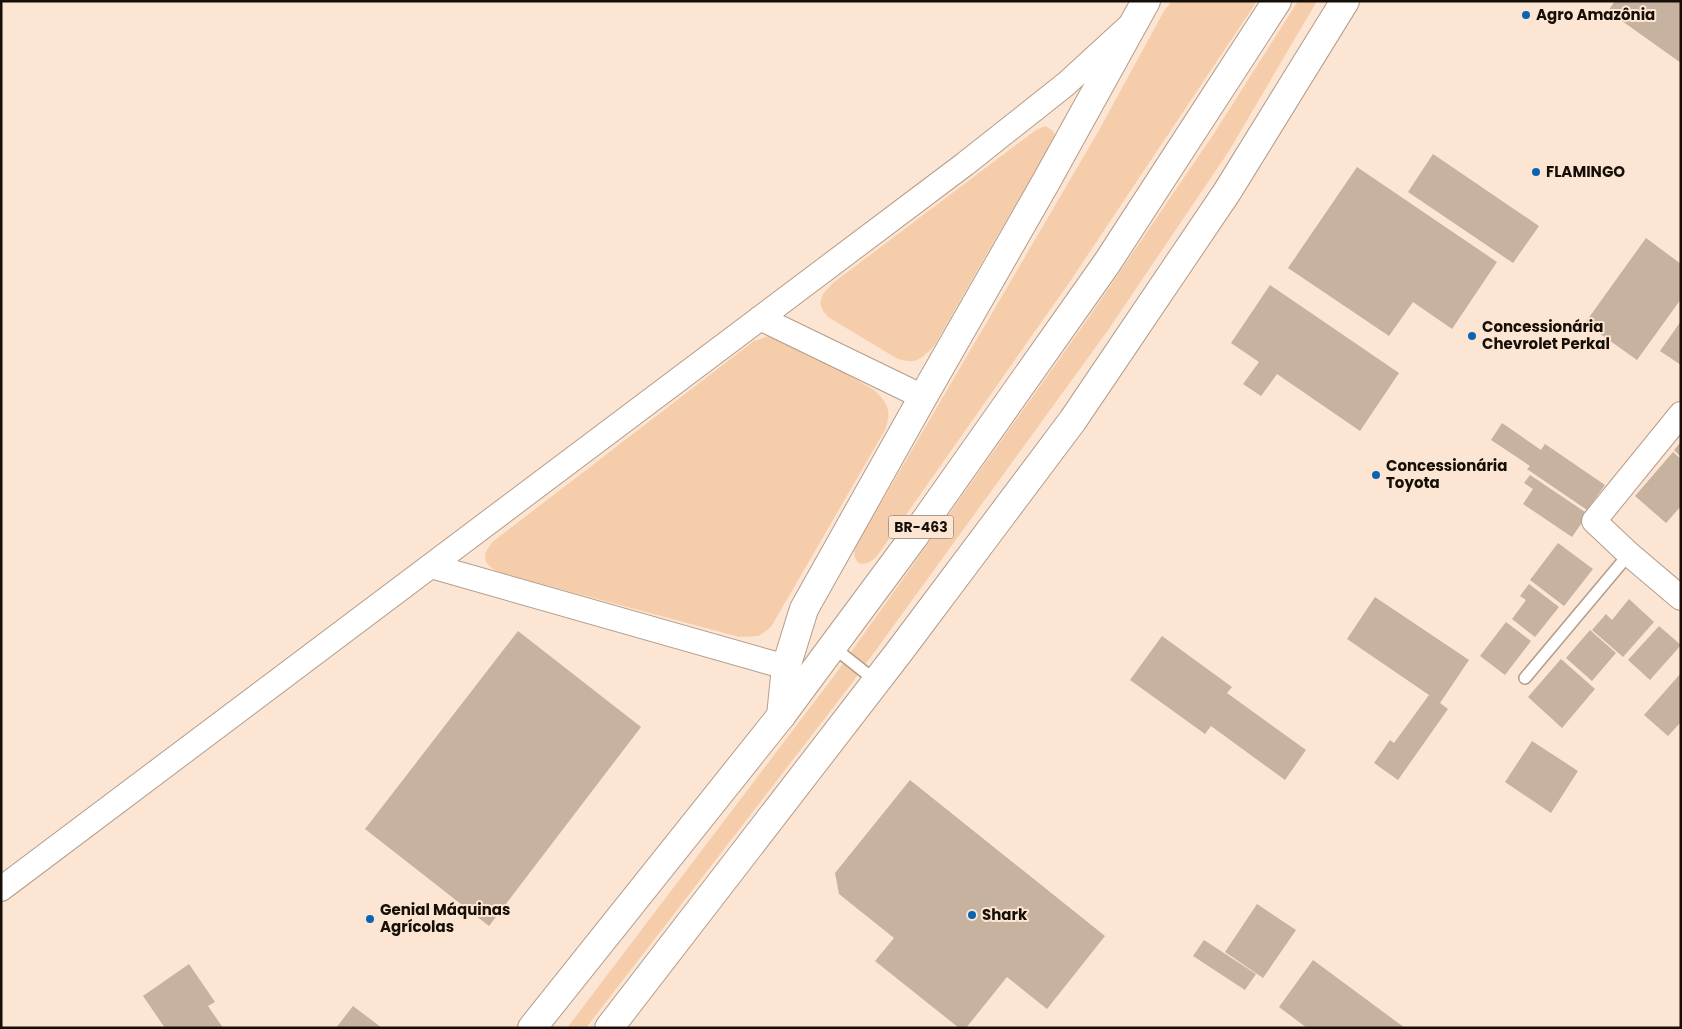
<svg xmlns="http://www.w3.org/2000/svg" width="1682" height="1029" font-family="Poppins,sans-serif">
  <style>
    .green { fill: #f6cdab }
    .building { fill: #c7b19f }
    .lines { fill: none; stroke-linecap: round; stroke-linejoin: round }
    .service-casing { stroke: #b39d8b; stroke-width: 14 }
    .minor-casing { stroke: #b39d8b; stroke-width: 26 }
    .primary-casing { stroke: #b39d8b; stroke-width: 30 }
    .trunk-casing { stroke: #b39d8b; stroke-width: 30 }
    .service { stroke: #fff; stroke-width: 11 }
    .minor { stroke: #fff; stroke-width: 24 }
    .primary { stroke: #fff; stroke-width: 28 }
    .trunk { stroke: #fff; stroke-width: 28 }
    .poi-dot { fill: #0965b2; stroke: #fce5d2; stroke-width: 2 }
    .labels { text-anchor: middle; stroke-width: 4; stroke-linejoin: round; paint-order: stroke }
    .shield { fill: #fce5d2; stroke: #5b4f45; stroke-width: 1 }
    .shield-label { font-size: 14px; font-weight: bold; fill: #160f08 }
    .poi-label { font-size: 15px; font-weight: bold; fill: #160f08; stroke: #fce5d2; text-anchor: start }
  </style>
  <rect width="100%" height="100%" fill="#fce5d2"/>
  <!-- green -->
  <path class="green" d="M 1172,1 L 1257,1 L 1071,280 L 877,556 C 872,561 868,564 860,564 C 853,558 853,552 857,544 L 1098,132 L 1164,11 Z
    M 1298,1 L 1317,1 L 1229,151 L 1106,333 L 849,687 L 586,1028 L 567,1028 L 834,676 L 1087,320 L 1213,135 Z
    M 1045,126 C 1052,129 1056,133 1055,140 C 1053,152 1037,169 1031,180 C 997,234 966,291 934,346 C 921,360 914,365 896,358 L 828,317 L 823,311 L 820,303 L 823,294 L 833,283 L 1036,130 Z
    M 769,336 L 806,350 L 874,390 C 888,403 892,411 885,430 L 771,627 L 759,636 L 739,637 L 504,574 C 484,567 478,556 495,540 L 754,341 Z"/>
  <!-- building -->
  <path class="building" d="M 1615,1 L 1681,1 L 1681,63 L 1608,11 Z
    M 1433,154 L 1539,226 L 1513,263 L 1408,192 Z
    M 1357,167 L 1497,262 L 1452,329 L 1413,302 L 1389,336 L 1288,268 Z
    M 1646,238 L 1681,264 L 1681,299 L 1637,360 L 1585,323 Z
    M 1270,285 L 1399,373 L 1360,431 L 1277,374 L 1261,396 L 1243,384 L 1259,362 L 1231,343 Z
    M 1681,321 L 1681,365 L 1660,351 Z
    M 1502,423 L 1541,450 L 1545,444 L 1605,485 L 1587,510 L 1527,469 L 1530,466 L 1491,440 Z
    M 1681,442 L 1681,457 L 1674,450 Z
    M 1673,452 L 1681,459 L 1681,506 L 1666,523 L 1635,496 Z
    M 1530,475 L 1588,514 L 1572,537 L 1523,504 L 1533,489 L 1524,483 Z
    M 1558,543 L 1593,569 L 1564,606 L 1530,580 Z
    M 1529,584 L 1559,607 L 1535,637 L 1512,619 L 1526,600 L 1520,596 Z
    M 1375,597 L 1469,660 L 1440,703 L 1448,709 L 1398,780 L 1374,763 L 1390,740 L 1394,743 L 1429,695 L 1347,639 Z
    M 1629,599 L 1654,622 L 1623,657 L 1592,630 L 1606,614 L 1612,620 Z
    M 1506,622 L 1531,641 L 1505,675 L 1480,656 Z
    M 1659,626 L 1681,645 L 1650,680 L 1628,660 Z
    M 1590,630 L 1616,653 L 1592,681 L 1566,658 Z
    M 518,631 L 641,727 L 489,926 L 365,829 Z
    M 1162,636 L 1232,687 L 1227,693 L 1306,750 L 1285,780 L 1211,726 L 1205,734 L 1130,680 Z
    M 1561,659 L 1595,689 L 1562,728 L 1528,697 Z
    M 1681,673 L 1681,722 L 1668,736 L 1644,715 Z
    M 1532,741 L 1578,771 L 1551,813 L 1505,782 Z
    M 910,780 L 1105,936 L 1047,1009 L 1007,977 L 966,1028 L 959,1028 L 875,961 L 894,938 L 839,894 L 835,873 Z
    M 1257,904 L 1296,930 L 1263,978 L 1225,952 Z
    M 1204,940 L 1256,974 L 1245,990 L 1193,956 Z
    M 1313,960 L 1405,1028 L 1307,1028 L 1279,1007 Z
    M 189,964 L 215,1002 L 208,1006 L 223,1028 L 165,1028 L 143,996 Z
    M 353,1006 L 382,1028 L 336,1028 Z"/>
  <g class="lines">
    <defs>
      <path id="service" d="M 833,647 L 876,681
        M 1525,678 L 1629,554"/>
      <path id="minor" d="M 760,318 L 923,397
        M 1681,414 L 1594,521 L 1629,554 L 1681,598
        M 431,566 L 786,667
        M 1,889 L 965,164 L 1066,84 L 1127,28"/>
      <path id="primary" d="M 781,716 L 786,667 L 804,609 L 923,397 L 1047,180 L 1146,1"/>
      <path id="trunk" d="M 532,1028 L 781,716 L 913,538 L 1107,263 L 1277,1
        M 609,1028 L 899,652 L 1073,420 L 1227,192 L 1345,1"/>
    </defs>
    <!-- service casing -->
    <use href="#service" class="service-casing"/>
    <!-- minor casing -->
    <use href="#minor" class="minor-casing"/>
    <!-- primary casing -->
    <use href="#primary" class="primary-casing"/>
    <!-- trunk casing -->
    <use href="#trunk" class="trunk-casing"/>
    <!-- service -->
    <use href="#service" class="service"/>
    <!-- minor -->
    <use href="#minor" class="minor"/>
    <!-- primary -->
    <use href="#primary" class="primary"/>
    <!-- trunk -->
    <use href="#trunk" class="trunk"/>
  </g>
  <!-- markers -->
  <g class="poi-dot">
    <circle cx="1526" cy="15" r="5"/>
    <circle cx="1536" cy="172" r="5"/>
    <circle cx="1472" cy="336" r="5"/>
    <circle cx="1376" cy="475" r="5"/>
    <circle cx="972" cy="915" r="5"/>
    <circle cx="370" cy="919" r="5"/>
  </g>
  <g class="labels">
    <!-- shield labels -->
    <rect class="shield" x="888.5" y="515.5" width="65" height="23" rx="4"/>
    <g class="shield-label">
      <text x="921" y="532">BR-463</text>
    </g>
    <!-- poi labels -->
    <g class="poi-label">
      <text x="1536" y="20">Agro Amazônia</text>
      <text x="1546" y="177">FLAMINGO</text>
      <text x="1482" y="332">Concessionária<tspan x="1482" dy="17">Chevrolet Perkal</tspan></text>
      <text x="1386" y="471">Concessionária<tspan x="1386" dy="17">Toyota</tspan></text>
      <text x="380" y="915">Genial Máquinas<tspan x="380" dy="17">Agrícolas</tspan></text>
      <text x="982" y="920">Shark</text>
    </g>
  </g>
  <!-- border -->
  <rect width="1682" height="1029" fill="none" stroke="#160f08" stroke-width="5"/>
</svg>
